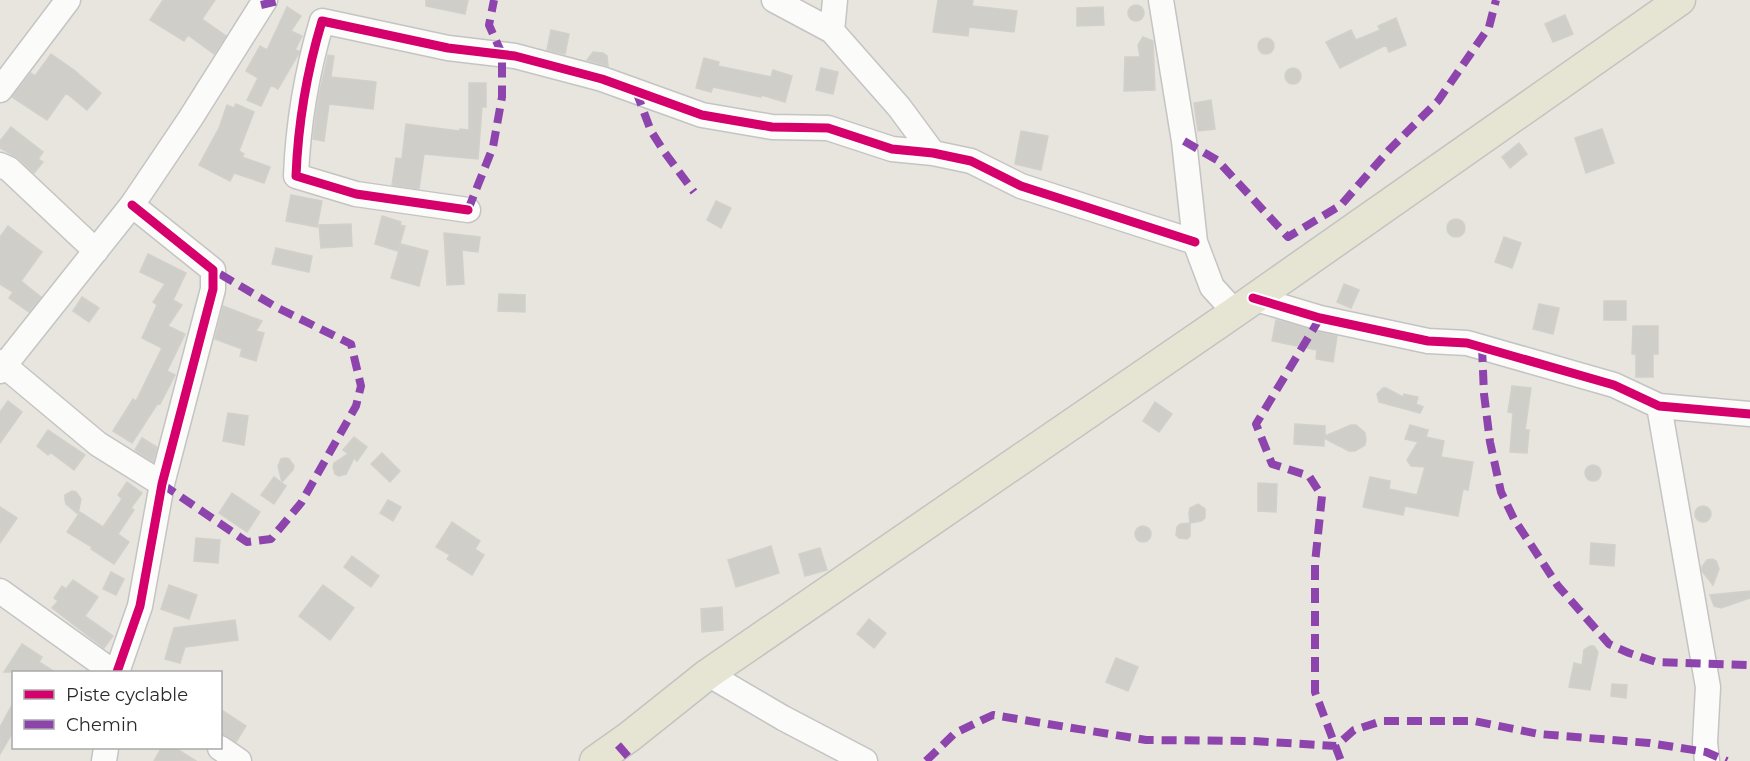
<svg xmlns="http://www.w3.org/2000/svg" width="1750" height="761" font-family="Montserrat,sans-serif">
  <style>
    .building { fill: #d0cec9; stroke: #d2d0ca; stroke-width: 1.5 }
    .lines { fill: none; stroke-linecap: round; stroke-linejoin: round }
    .minor-casing { stroke: #c5c4c4; stroke-width: 27 }
    .major-casing { stroke: #c3c3c0; stroke-width: 33 }
    .minor { stroke: #fbfbfa; stroke-width: 24 }
    .major { stroke: #e6e4d3; stroke-width: 30 }
    .quiet { stroke: #8e44ad; stroke-width: 8; stroke-dasharray: 15 8; stroke-linecap: butt }
    .cycleway-casing { stroke: #fff; stroke-width: 13 }
    .cycleway { stroke: #d6006c; stroke-width: 9 }
  </style>
  <rect width="100%" height="100%" fill="#e7e5de"/>
  <!-- building -->
  <path class="building" d="M 163,0 L 215,0 L 202,19 L 226,36 L 214,54 L 188,35 L 184,41 L 150,20 Z
    M 426,0 L 468,0 L 465,14 L 426,6 Z
    M 938,0 L 973,0 L 972,6 L 1017,11 L 1014,32 L 969,27 L 968,36 L 933,32 Z
    M1128 13a8 8 0 1 1 16 0a8 8 0 1 1-16 0Z
    M 287,7 L 301,16 L 291,31 L 302,36 L 295,50 L 299,51 L 299,53 L 278,89 L 271,85 L 261,106 L 247,100 L 258,78 L 246,71 L 260,46 L 267,50 Z
    M 1103,7 L 1104,25 L 1077,26 L 1077,8 Z
    M 1565,15 L 1573,34 L 1553,42 L 1545,24 Z
    M 1396,18 L 1406,45 L 1389,52 L 1386,45 L 1340,68 L 1326,42 L 1351,30 L 1356,40 L 1380,30 L 1378,26 Z
    M 551,30 L 569,34 L 565,54 L 547,50 Z
    M 1143,37 L 1153,41 L 1155,90 L 1124,91 L 1125,57 L 1140,57 L 1138,45 Z
    M1258 46a8 8 0 1 1 16 0a8 8 0 1 1-16 0Z
    M 593,52 L 603,53 L 607,56 L 608,66 L 587,60 Z
    M 51,54 L 74,70 L 101,93 L 87,110 L 66,93 L 47,120 L 12,97 L 31,73 L 35,76 Z
    M 328,55 L 334,56 L 331,77 L 376,82 L 373,109 L 329,104 L 324,141 L 313,139 L 318,100 Z
    M 704,58 L 719,62 L 718,66 L 771,77 L 773,70 L 792,76 L 785,102 L 761,95 L 761,97 L 713,87 L 711,92 L 696,88 Z
    M 821,68 L 838,72 L 833,94 L 816,90 Z
    M1285 76a8 8 0 1 1 16 0a8 8 0 1 1-16 0Z
    M 469,83 L 486,83 L 486,107 L 482,107 L 478,159 L 424,154 L 419,189 L 392,185 L 396,158 L 402,159 L 406,124 L 459,131 L 460,129 L 469,130 Z
    M 1211,100 L 1215,129 L 1198,131 L 1194,103 Z
    M 236,104 L 254,112 L 239,151 L 244,154 L 242,157 L 270,167 L 264,183 L 234,173 L 230,181 L 199,165 L 219,128 L 227,105 L 234,108 Z
    M 11,127 L 43,152 L 38,159 L 43,162 L 34,173 L 18,158 L 0,148 L 0,141 Z
    M 1602,129 L 1614,163 L 1586,173 L 1575,138 Z
    M 1021,131 L 1048,136 L 1041,170 L 1015,164 Z
    M 1519,143 L 1527,154 L 1510,168 L 1502,157 Z
    M 291,195 L 322,201 L 317,227 L 286,221 Z
    M 716,201 L 731,208 L 721,228 L 707,220 Z
    M 382,216 L 401,222 L 400,225 L 405,226 L 398,251 L 375,244 Z
    M1447 228a9 9 0 1 1 18 0a9 9 0 1 1-18 0Z
    M 351,224 L 352,246 L 321,248 L 319,225 Z
    M 8,226 L 42,252 L 21,281 L 41,297 L 29,312 L 9,298 L 13,292 L 0,284 L 0,237 Z
    M 444,233 L 480,237 L 478,252 L 462,250 L 464,284 L 447,285 Z
    M 1504,237 L 1521,243 L 1512,268 L 1495,262 Z
    M 401,244 L 428,251 L 419,286 L 391,278 Z
    M 276,248 L 312,256 L 309,272 L 272,264 Z
    M 148,254 L 186,273 L 173,300 L 182,305 L 168,326 L 185,334 L 167,371 L 175,375 L 160,404 L 158,403 L 132,443 L 113,431 L 133,399 L 136,401 L 162,348 L 142,338 L 157,305 L 153,302 L 165,284 L 140,272 Z
    M 1344,284 L 1359,290 L 1351,308 L 1337,302 Z
    M 499,294 L 525,295 L 525,312 L 498,311 Z
    M 82,297 L 99,308 L 89,322 L 73,311 Z
    M 1604,301 L 1626,301 L 1626,320 L 1604,320 Z
    M 1539,304 L 1559,308 L 1553,334 L 1533,329 Z
    M 223,306 L 262,321 L 256,331 L 264,333 L 256,361 L 240,356 L 242,349 L 215,339 Z
    M 1276,320 L 1337,336 L 1333,362 L 1316,359 L 1317,350 L 1272,341 Z
    M 1633,326 L 1658,326 L 1658,354 L 1653,354 L 1653,377 L 1636,377 L 1636,354 L 1632,354 Z
    M 1512,386 L 1531,388 L 1525,430 L 1529,430 L 1527,453 L 1510,452 L 1513,413 L 1508,412 Z
    M 1383,388 L 1386,388 L 1403,397 L 1404,394 L 1418,397 L 1416,404 L 1423,407 L 1420,413 L 1379,402 L 1377,394 Z
    M 8,401 L 22,412 L 0,443 L 0,412 Z
    M 1155,402 L 1172,414 L 1159,432 L 1143,421 Z
    M 228,413 L 248,416 L 244,445 L 223,441 Z
    M 1295,424 L 1325,426 L 1325,436 L 1351,425 L 1356,425 L 1365,433 L 1366,439 L 1365,445 L 1355,451 L 1349,451 L 1324,438 L 1324,446 L 1294,444 Z
    M 1410,425 L 1428,430 L 1426,437 L 1444,441 L 1441,457 L 1473,462 L 1468,490 L 1463,489 L 1458,516 L 1405,506 L 1403,515 L 1363,507 L 1370,477 L 1390,481 L 1389,489 L 1417,495 L 1425,467 L 1411,466 L 1407,460 L 1418,442 L 1405,439 Z
    M 48,430 L 85,455 L 74,470 L 50,452 L 48,455 L 37,446 Z
    M 354,437 L 367,447 L 357,461 L 354,458 L 346,474 L 339,476 L 335,474 L 333,467 L 334,463 L 348,454 L 343,450 Z
    M 142,438 L 157,447 L 153,462 L 135,450 Z
    M 382,453 L 400,471 L 390,482 L 371,464 Z
    M 285,458 L 289,459 L 294,466 L 293,470 L 282,482 L 278,466 L 281,459 Z
    M1585 473a8 8 0 1 1 16 0a8 8 0 1 1-16 0Z
    M 274,477 L 286,486 L 274,504 L 261,495 Z
    M 127,482 L 142,493 L 131,508 L 134,510 L 118,534 L 129,542 L 114,564 L 91,549 L 92,547 L 67,532 L 80,512 L 103,527 L 122,499 L 118,495 Z
    M 1258,483 L 1277,484 L 1276,512 L 1258,511 Z
    M 72,491 L 76,492 L 81,499 L 78,514 L 66,504 L 65,500 L 65,495 Z
    M 232,493 L 260,512 L 247,532 L 219,513 Z
    M 388,500 L 401,507 L 393,521 L 380,513 Z
    M 1198,504 L 1205,509 L 1205,518 L 1201,521 L 1190,523 L 1189,513 L 1190,508 Z
    M1695 514a8 8 0 1 1 16 0a8 8 0 1 1-16 0Z
    M 0,507 L 17,518 L 0,543 Z
    M 452,522 L 480,541 L 475,549 L 484,555 L 472,575 L 447,559 L 450,555 L 436,547 Z
    M 1190,523 L 1190,536 L 1187,539 L 1179,538 L 1176,535 L 1177,527 L 1180,524 Z
    M1135 534a8 8 0 1 1 16 0a8 8 0 1 1-16 0Z
    M 196,538 L 220,540 L 218,563 L 194,561 Z
    M 1591,543 L 1615,545 L 1614,566 L 1590,564 Z
    M 771,546 L 779,573 L 736,587 L 728,560 Z
    M 820,548 L 827,570 L 805,576 L 799,554 Z
    M 352,556 L 379,576 L 371,587 L 344,567 Z
    M 1712,559 L 1716,561 L 1719,569 L 1713,585 L 1702,571 L 1702,567 L 1707,560 Z
    M 111,572 L 124,579 L 116,595 L 103,589 Z
    M 73,580 L 98,597 L 85,616 L 113,636 L 104,648 L 52,608 L 58,601 L 54,598 L 62,586 L 66,589 Z
    M 169,585 L 197,595 L 189,619 L 161,609 Z
    M 323,585 L 354,608 L 330,640 L 299,616 Z
    M 1750,591 L 1750,598 L 1721,608 L 1714,606 L 1710,595 Z
    M 722,607 L 723,630 L 702,632 L 701,609 Z
    M 869,619 L 886,633 L 874,648 L 857,634 Z
    M 235,620 L 238,640 L 185,647 L 180,663 L 165,659 L 174,628 Z
    M 22,644 L 42,657 L 39,662 L 55,672 L 4,672 Z
    M 1590,646 L 1594,646 L 1598,652 L 1590,690 L 1569,687 L 1574,663 L 1582,665 L 1584,650 Z
    M 1116,658 L 1138,667 L 1128,691 L 1106,682 Z
    M 1612,684 L 1627,685 L 1626,698 L 1611,696 Z
    M 14,701 L 14,730 L 0,754 L 0,727 Z
    M 220,709 L 246,726 L 236,742 L 220,734 Z
    M 162,747 L 174,747 L 196,761 L 154,761 Z"/>
  <g class="lines">
    <defs>
      <path id="minor" d="M 774,0 L 832,31 L 899,107 L 933,153
        M 1161,0 L 1184,141 L 1195,242 L 1212,287 L 1235,312
        M 832,31 L 835,0
        M 0,90 L 68,0
        M 0,165 L 9,169 L 96,251
        M 468,210 L 356,194 L 296,176 C 298,124 307,71 322,21 L 448,48 L 515,56 L 602,79 L 702,115 L 772,127 L 828,128 L 892,149 L 933,153 L 971,161 L 1021,186 L 1195,242
        M 1253,298 L 1320,318 L 1428,341 L 1467,343 L 1614,385 L 1659,406 L 1750,414
        M 0,362 L 98,444 L 162,484
        M 0,371 L 132,205 L 190,119 L 265,0
        M 1659,406 L 1708,687 L 1705,742 L 1707,761
        M 0,591 L 113,672
        M 117,672 L 140,606 L 162,484 L 213,289 L 213,270 L 132,205
        M 708,674 L 783,718 L 865,761
        M 220,748 L 239,761
        M 104,761 L 106,748"/>
      <path id="major" d="M 595,761 L 629,737 L 708,674 L 1235,312 L 1680,0"/>
    </defs>
    <!-- minor casing -->
    <use href="#minor" class="minor-casing"/>
    <!-- major casing -->
    <use href="#major" class="major-casing"/>
    <!-- minor -->
    <use href="#minor" class="minor"/>
    <!-- major -->
    <use href="#major" class="major"/>
    <!-- quiet -->
    <path class="quiet" d="M 261,5 L 282,0
      M 636,91 L 651,131 L 665,153 L 694,192
      M 1184,141 L 1217,160 L 1288,237 L 1341,205 L 1390,149 L 1438,101 L 1489,27 L 1496,0
      M 468,210 L 493,147 L 502,97 L 502,54 L 489,25 L 494,0
      M 1320,318 L 1256,424 L 1272,464 L 1309,476 L 1322,496 L 1315,563 L 1315,692 L 1341,761
      M 1482,347 L 1484,394 L 1490,442 L 1501,492 L 1514,519 L 1558,586 L 1609,644 L 1629,653 L 1656,662 L 1750,665
      M 162,484 L 247,542 L 271,539 L 301,503 L 356,406 L 361,386 L 351,344 L 276,307 L 213,270
      M 618,745 L 632,761
      M 926,761 L 955,733 L 993,715 L 1146,740 L 1253,741 L 1336,746 L 1354,730 L 1382,721 L 1474,721 L 1539,734 L 1649,743 L 1706,752 L 1727,761"/>
    <defs>
      <path id="cycleway" d="M 468,210 L 356,194 L 296,176 C 298,124 307,71 322,21 L 448,48 L 515,56 L 602,79 L 702,115 L 772,127 L 828,128 L 892,149 L 933,153 L 971,161 L 1021,186 L 1195,242
        M 1253,298 L 1320,318 L 1428,341 L 1467,343 L 1614,385 L 1659,406 L 1750,414
        M 117,672 L 140,606 L 162,484 L 213,289 L 213,270 L 132,205"/>
    </defs>
    <!-- cycleway casing -->
    <use href="#cycleway" class="cycleway-casing"/>
    <!-- cycleway -->
    <use href="#cycleway" class="cycleway"/>
  </g>
  <!-- legend -->
  <rect x="12" y="671" width="210" height="78" fill="#ffffff" stroke="#a9a9a9" stroke-width="1.5"/>
  <rect x="24" y="690" width="30" height="9" fill="#d6006c" stroke="#a9a9a9" stroke-width="1.5"/>
  <text x="66" y="701" font-size="18" fill="#292929">Piste cyclable</text>
  <rect x="24" y="720" width="30" height="9" fill="#8e44ad" stroke="#a9a9a9" stroke-width="1.5"/>
  <text x="66" y="731" font-size="18" fill="#292929">Chemin</text>
</svg>
